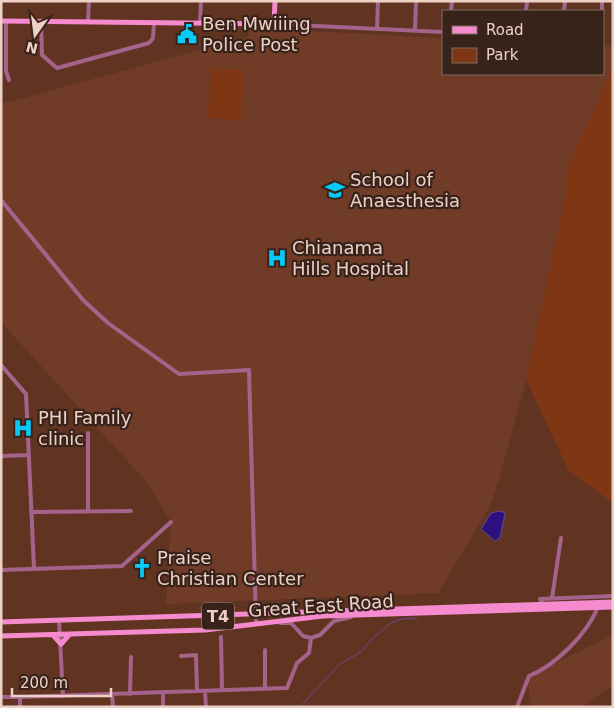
<svg xmlns="http://www.w3.org/2000/svg" width="614" height="708" font-family="'DejaVu Sans',sans-serif">
  <style>
    .built { fill: #713c27 }
    .green { fill: #7f3615 }
    .water { fill: #2c117f; stroke: #664b94 }
    .lines { fill: none; stroke-linecap: round; stroke-linejoin: round }
    .stream { stroke: #664b94; stroke-width: 1 }
    .minor { stroke: #a5638c; stroke-width: 4 }
    .major { stroke: #f58ace; stroke-width: 5 }
    .labels { text-anchor: middle; stroke-width: 4.5; stroke-linejoin: round; paint-order: stroke }
    .shield { fill: #38231a; stroke: #b79d92; stroke-width: 1 }
    .shield-label { font-size: 16px; font-weight: bold; fill: #eed1c6 }
    .poi-label { font-size: 18px; fill: #eed1c6; stroke: #38231a; text-anchor: start }
    .street-label { font-size: 18px; fill: #eed1c6; stroke: #38231a }
  </style>
  <rect width="100%" height="100%" fill="#613422"/>
  <!-- built -->
  <path class="built" d="M 250,28 L 443,38 L 443,74 L 603,74 L 603,46 L 613,47 L 613,66 L 566,175 L 566,194 L 526,380 L 500,476 L 490,506 L 438,593 L 166,604 L 171,521 L 144,479 L 1,322 L 1,104 L 248,37 Z
    M 613,635 L 613,685 L 581,707 L 531,707 L 527,677 Z"/>
  <!-- green -->
  <path class="green" d="M 613,66 L 613,503 L 569,471 L 526,380 L 566,194 L 565,175 Z
    M 211,68 L 244,70 L 241,120 L 208,118 Z"/>
  <!-- water -->
  <path class="water" d="M 500,511 L 505,513 L 500,538 L 495,541 L 481,529 L 491,513 Z"/>
  <g class="lines">
    <!-- stream -->
    <path class="stream" d="M 300,707 L 340,664 L 361,652 L 370,641 L 391,623 L 402,619 L 417,618"/>
    <!-- minor -->
    <path class="minor" d="M 451,11 L 452,1
      M 526,11 L 527,1
      M 564,11 L 565,1
      M 602,11 L 602,1
      M 6,21 L 6,71 L 9,80
      M 41,21 L 42,55 L 57,68 L 149,43 L 153,38 L 154,22
      M 88,21 L 89,1
      M 200,22 L 201,1
      M 274,24 L 443,32
      M 377,29 L 378,1
      M 415,30 L 416,1
      M 1,200 L 83,300 L 108,323 L 179,374 L 249,370 L 256,623
      M 1,365 L 26,394 L 34,568
      M 1,456 L 29,455
      M 88,511 L 88,433
      M 31,512 L 131,511
      M 1,570 L 122,566 L 171,522
      M 552,598 L 561,538
      M 543,604 L 540,599 L 613,596
      M 59,620 L 63,696
      M 280,623 L 291,623 L 303,636 L 311,638 L 320,635 L 334,621 L 351,617
      M 221,637 L 222,690
      M 181,656 L 196,655 L 197,691
      M 265,689 L 265,650
      M 205,691 L 206,707
      M 163,693 L 163,707
      M 112,694 L 113,707
      M 130,694 L 131,657
      M 1,697 L 20,697
      M 20,707 L 20,697 L 287,688 L 297,663 L 309,653 L 311,638
      M 517,707 L 529,676 C 556,665 587,634 598,607"/>
    <!-- major -->
    <path class="major" d="M 1,21 L 274,24 L 275,1
      M 1,622 L 613,602
      M 1,636 L 205,630 L 323,616 L 613,607
      M 54,636 L 61,644 L 69,635"/>
  </g>
  <!-- icons -->
  <defs>
    <symbol id="civic-bare" viewBox="-9 -9 18 18"><path d="M-.6-6.5H3V-4.5H.6V-3L4-1V1h2V6H-6V1h2V-1L-.6-3ZM-1.2 2.5V6h2.4V2.5Z" fill="#06cbf9" stroke="#38231a" stroke-width="2.5" paint-order="stroke"/></symbol>
    <symbol id="university-bare" viewBox="-9 -9 18 18"><path d="M0-5L7-2L0 1L-7-2ZM-4 1L0 2.5L4 1V4Q0 6-4 4Z" fill="#06cbf9" stroke="#38231a" stroke-width="2.5" paint-order="stroke"/></symbol>
    <symbol id="hospital-bare" viewBox="-9 -9 18 18"><path d="M-5-5h3v3.5h4V-5h3V5h-3V1.5h-4V5h-3Z" fill="#06cbf9" stroke="#38231a" stroke-width="2.5" paint-order="stroke"/></symbol>
    <symbol id="church-bare" viewBox="-9 -9 18 18"><path d="M-1.2-6h2.4v3.5h3.3v2.4h-3.3V6h-2.4V-.1h-3.3v-2.4h3.3Z" fill="#06cbf9" stroke="#38231a" stroke-width="2.5" paint-order="stroke"/></symbol>
  </defs>
  <g fill-rule="evenodd">
    <use href="#civic-bare" x="173" y="20" width="28" height="28"/>
    <use href="#university-bare" x="321" y="176" width="28" height="28"/>
    <use href="#hospital-bare" x="263" y="244" width="28" height="28"/>
    <use href="#hospital-bare" x="9" y="414" width="28" height="28"/>
    <use href="#church-bare" x="128" y="554" width="28" height="28"/>
  </g>
  <g class="labels">
    <!-- shield labels -->
    <rect class="shield" x="202" y="602.5" width="32" height="27" rx="4"/>
    <g class="shield-label">
      <text x="218" y="622">T4</text>
    </g>
    <!-- poi labels -->
    <g class="poi-label">
      <text x="202" y="30">Ben Mwiiing<tspan x="202" dy="21">Police Post</tspan></text>
      <text x="350" y="186">School of<tspan x="350" dy="21">Anaesthesia</tspan></text>
      <text x="292" y="254">Chianama<tspan x="292" dy="21">Hills Hospital</tspan></text>
      <text x="38" y="424">PHI Family<tspan x="38" dy="21">clinic</tspan></text>
      <text x="157" y="564">Praise<tspan x="157" dy="21">Christian Center</tspan></text>
    </g>
    <!-- street labels -->
    <g class="street-label">
      <text transform="translate(321 606) rotate(-4)" y="6">Great East Road</text>
    </g>
  </g>
  <!-- border -->
  <rect width="614" height="708" fill="none" stroke="#eed1c6" stroke-width="5"/>
  <!-- legend -->
  <rect x="442" y="10" width="162" height="65" fill="#38231a" stroke="#81695f"/>
  <rect x="452" y="26" width="25" height="8" fill="#f58ace" stroke="#81695f"/>
  <text x="486" y="35" font-size="15" fill="#eed1c6">Road</text>
  <rect x="452" y="48" width="25" height="15" fill="#7f3615" stroke="#81695f"/>
  <text x="486" y="60" font-size="15" fill="#eed1c6">Park</text>
  <!-- north arrow -->
  <g transform="translate(35 35) rotate(194)" stroke="#38231a" stroke-width="4" paint-order="stroke">
  <path d="M0-4L9 19L0 12L-9 19Z" fill="#eed1c6"/>
  <text y="-8" font-size="14" font-weight="bold" text-anchor="middle" fill="#eed1c6">N</text>
  </g>
  <!-- scale -->
  <path d="M12 688v8h99v-8" fill="none" stroke="#eed1c6" stroke-width="2.5"/>
  <text x="20" y="688" font-size="15" fill="#eed1c6" stroke="#38231a" stroke-width="4" paint-order="stroke">200 m</text>
</svg>
